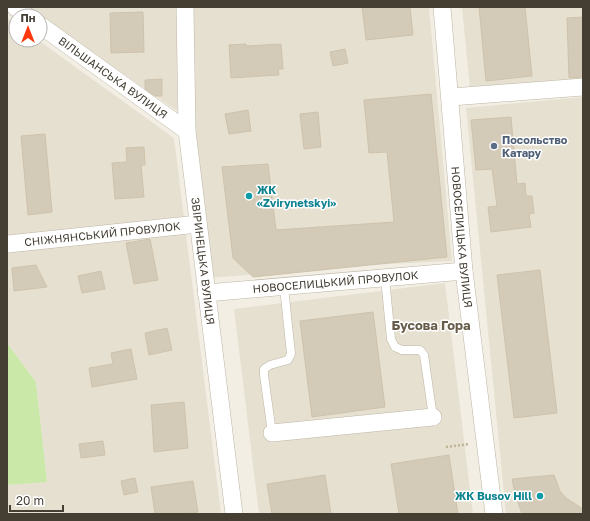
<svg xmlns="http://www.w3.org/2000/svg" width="590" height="521" font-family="'Golos Text',sans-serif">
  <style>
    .residential { fill: #e6e0d1 }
    .green { fill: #cae9a9 }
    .building { fill: #d4cab8; stroke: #cfc2ab }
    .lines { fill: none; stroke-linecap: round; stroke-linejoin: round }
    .service-casing { stroke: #beb6a5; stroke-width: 9 }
    .minor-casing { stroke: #beb6a5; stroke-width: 18 }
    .path { stroke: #c0b296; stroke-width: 2.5; stroke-dasharray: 2 2; stroke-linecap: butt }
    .service { stroke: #fff; stroke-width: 8 }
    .minor { stroke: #fff; stroke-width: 17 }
    .service-dot { fill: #5c6f8a; stroke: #fff; stroke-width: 1.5 }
    .culture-dot { fill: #0f9aa8; stroke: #fff; stroke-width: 1.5 }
    .labels { text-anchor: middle; stroke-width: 3; stroke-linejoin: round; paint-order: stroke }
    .street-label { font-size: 11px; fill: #443e33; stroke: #fff }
    .service-label { font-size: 11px; font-weight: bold; fill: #4e5e75; stroke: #fff; text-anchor: start }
    .culture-label { font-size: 11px; font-weight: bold; fill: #0d838f; stroke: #fff; text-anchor: start }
    .quarter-label { font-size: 13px; font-weight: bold; fill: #675c4a; stroke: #fff }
  </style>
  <rect width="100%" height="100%" fill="#f2eee3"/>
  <!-- residential -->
  <path class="residential" d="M 27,7 L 178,7 L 177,111 L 40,16 Z
    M 193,7 L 429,7 L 452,261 L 369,265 L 209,278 L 195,152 Z
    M 462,7 L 583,7 L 583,79 L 470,89 Z
    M 7,18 L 16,24 L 16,40 L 38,40 L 174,138 L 221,514 L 7,514 L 7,485 L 47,482 L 36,382 L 7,343 Z
    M 583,97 L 583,514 L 506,514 L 466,108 Z
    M 445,283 L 473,514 L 259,514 L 234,309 Z"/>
  <!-- green -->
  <path class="green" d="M 7,343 L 36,382 L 47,482 L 7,485 Z"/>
  <!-- building -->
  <path class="building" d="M 362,7 L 410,7 L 413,35 L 366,40 Z
    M 479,7 L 525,7 L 532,76 L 486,81 Z
    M 143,12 L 144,52 L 111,53 L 110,13 Z
    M 583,17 L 583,77 L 569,78 L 567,18 Z
    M 246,44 L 246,46 L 281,44 L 283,69 L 278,69 L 279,75 L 231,78 L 229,45 Z
    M 345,49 L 348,63 L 333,66 L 330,52 Z
    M 162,79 L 162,96 L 155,96 L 145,89 L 145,80 Z
    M 431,94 L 447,257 L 253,277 L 233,258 L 222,167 L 268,164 L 276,230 L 394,222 L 387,152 L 369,153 L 364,100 Z
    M 248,110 L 251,131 L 229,134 L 225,114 Z
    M 318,112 L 321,147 L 304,149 L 300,114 Z
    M 511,117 L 517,184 L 525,183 L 526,196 L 532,196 L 534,213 L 529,214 L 531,227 L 491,232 L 488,207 L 497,206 L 492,169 L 476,170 L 471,120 Z
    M 45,134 L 52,212 L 28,215 L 21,136 Z
    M 144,147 L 145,165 L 141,165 L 144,197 L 115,199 L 112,163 L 127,162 L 126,148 Z
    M 150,239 L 158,280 L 134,284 L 126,243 Z
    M 36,265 L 47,287 L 14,291 L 12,268 Z
    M 540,270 L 557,413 L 514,418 L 497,275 Z
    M 101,271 L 105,289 L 82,293 L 78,276 Z
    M 373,312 L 385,407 L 312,417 L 300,321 Z
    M 167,328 L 172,350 L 149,355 L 145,333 Z
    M 131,349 L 137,379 L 92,387 L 89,368 L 113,364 L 111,353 Z
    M 184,402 L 188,448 L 154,452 L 151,405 Z
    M 103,441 L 105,455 L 81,458 L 79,444 Z
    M 449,455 L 458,514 L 399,514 L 391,464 Z
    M 325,475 L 331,514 L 272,514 L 267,484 Z
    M 554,475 L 560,491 L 566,498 L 583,509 L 583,514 L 522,514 L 515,494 L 512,479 Z
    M 135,478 L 138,492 L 124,495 L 121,481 Z
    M 193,481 L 198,512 L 184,514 L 155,514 L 151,487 Z"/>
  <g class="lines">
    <defs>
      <path id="service" d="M 385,278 L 391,339 L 395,347 L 402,350 L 420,350 L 424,355 L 433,417
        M 272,433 L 264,375 L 264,369 L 270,365 L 288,360 L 291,354 L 284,287"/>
      <g id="minor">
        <path d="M 15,7 L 27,16"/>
        <path id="s1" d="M 185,7 L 187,131 L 234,514"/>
        <path id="s2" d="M 442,7 L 464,271 L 494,514"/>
        <path id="s3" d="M 40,25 L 187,131"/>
        <path d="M 451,97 L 583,87"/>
        <path id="s4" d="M 8,244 L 198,224"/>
        <path id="s5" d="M 206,293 L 464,271"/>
        <path d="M 272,433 L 433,417"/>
      </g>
    </defs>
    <!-- service casing -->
    <use href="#service" class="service-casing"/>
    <!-- minor casing -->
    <use href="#minor" class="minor-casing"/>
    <!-- path -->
    <path class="path" d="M 446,447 L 469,444"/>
    <!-- service -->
    <use href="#service" class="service"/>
    <!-- minor -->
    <use href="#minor" class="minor"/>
  </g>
  <!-- markers -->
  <circle class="service-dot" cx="494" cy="146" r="4"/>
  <g class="culture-dot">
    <circle cx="249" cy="196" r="4"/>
    <circle cx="540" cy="496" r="4"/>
  </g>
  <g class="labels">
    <!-- street labels -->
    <g class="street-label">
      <text dy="4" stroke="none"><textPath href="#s3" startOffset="90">ВІЛЬШАНСЬКА ВУЛИЦЯ</textPath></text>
      <text dy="4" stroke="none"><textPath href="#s4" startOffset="95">СНІЖНЯНСЬКИЙ ПРОВУЛОК</textPath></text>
      <text dy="4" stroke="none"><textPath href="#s2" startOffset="231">НОВОСЕЛИЦЬКА ВУЛИЦЯ</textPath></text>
      <text dy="4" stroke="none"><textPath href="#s1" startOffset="255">ЗВІРИНЕЦЬКА ВУЛИЦЯ</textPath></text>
      <text dy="4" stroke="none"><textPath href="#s5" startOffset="130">НОВОСЕЛИЦЬКИЙ ПРОВУЛОК</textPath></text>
    </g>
    <!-- service labels -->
    <g class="service-label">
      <text x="502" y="144">Посольство<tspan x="502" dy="13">Катару</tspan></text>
    </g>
    <!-- culture labels -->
    <g class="culture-label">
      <text x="257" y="194">ЖК<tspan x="257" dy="13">«Zvirynetskyi»</tspan></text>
      <text x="532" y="500" text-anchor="end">ЖК Busov Hill</text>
    </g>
    <!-- quarter labels -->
    <g class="quarter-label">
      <text x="431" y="330">Бусова Гора</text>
    </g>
  </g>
  <!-- border -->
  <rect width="590" height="521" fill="none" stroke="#443e33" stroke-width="16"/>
  <!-- north arrow -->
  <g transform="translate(28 28)"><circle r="19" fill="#ffffff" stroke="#b4b2ad"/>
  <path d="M0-3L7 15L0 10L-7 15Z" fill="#ff390d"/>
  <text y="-6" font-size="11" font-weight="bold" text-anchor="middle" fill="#443e33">Пн</text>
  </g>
  <!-- scale -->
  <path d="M10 505v6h53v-6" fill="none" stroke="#443e33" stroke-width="2"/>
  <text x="16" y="505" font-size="12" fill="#443e33" stroke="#ffffff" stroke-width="3" paint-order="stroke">20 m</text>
</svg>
